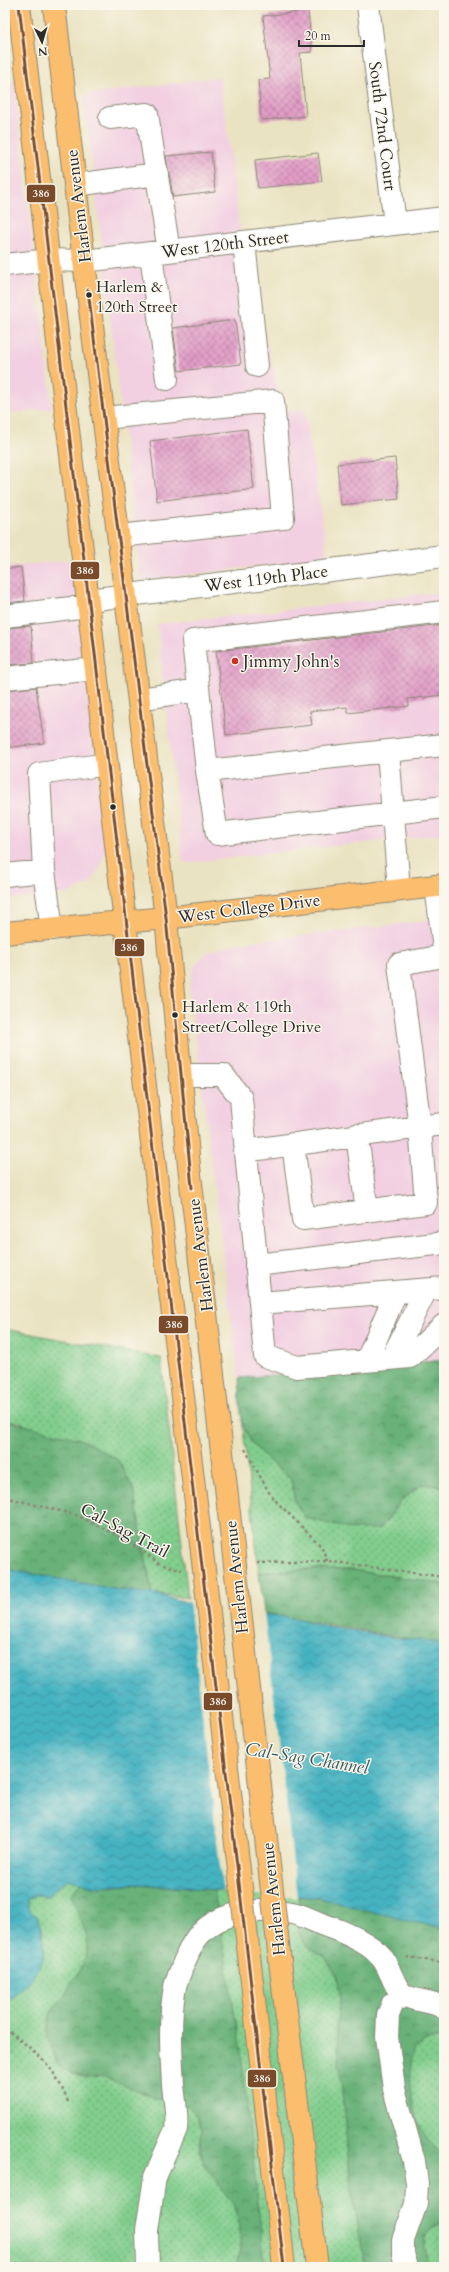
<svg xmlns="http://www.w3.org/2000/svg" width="449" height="2272" font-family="Cardo,serif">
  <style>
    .built { fill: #f2cfe1 }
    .grass { fill: url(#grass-dots); stroke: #567c5c }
    .forest { fill: url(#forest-crowns); stroke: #4a6e52 }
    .water { fill: url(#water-waves); stroke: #386e76 }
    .pier { fill: #eae3c2 }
    .building { fill: url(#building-cross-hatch) }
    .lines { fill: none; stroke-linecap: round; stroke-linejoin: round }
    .minor-casing { stroke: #8a8776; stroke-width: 24 }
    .major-casing { stroke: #8a8776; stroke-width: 24 }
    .path { stroke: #8a8776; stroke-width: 2.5; stroke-dasharray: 3 3; stroke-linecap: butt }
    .minor { stroke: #fff; stroke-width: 22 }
    .major { stroke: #fbbd6e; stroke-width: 22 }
    .major-bridge-casing { stroke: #8a8776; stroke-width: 24; stroke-linecap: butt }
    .major-bridge { stroke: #fbbd6e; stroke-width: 22 }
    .bus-1-casing { stroke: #fbf7ec; stroke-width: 6 }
    .bus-1 { stroke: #7a4b2a; stroke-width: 3 }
    .bus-dot { fill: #2b2b2b; stroke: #fbf7ec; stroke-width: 1.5 }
    .poi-dot { fill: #c8321e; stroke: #fbf7ec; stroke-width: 1.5 }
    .labels { text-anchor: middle; stroke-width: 3; stroke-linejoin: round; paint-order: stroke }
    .bus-label { font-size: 16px; fill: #2b2b2b; stroke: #fbf7ec; text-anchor: start }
    .street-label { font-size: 17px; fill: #2b2b2b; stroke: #fbf7ec }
    .poi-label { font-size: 17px; fill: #2b2b2b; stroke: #fbf7ec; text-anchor: start }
    .water-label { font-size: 18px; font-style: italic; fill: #345a60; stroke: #fbf7ec }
    .line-badge { stroke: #fbf7ec; stroke-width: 1.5 }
    .badge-label { font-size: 11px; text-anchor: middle; font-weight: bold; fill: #fff }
  </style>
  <defs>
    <pattern id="grass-dots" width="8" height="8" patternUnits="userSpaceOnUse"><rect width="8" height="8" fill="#81ce8d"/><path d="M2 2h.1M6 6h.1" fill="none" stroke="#6aa773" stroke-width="1.8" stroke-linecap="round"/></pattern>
    <pattern id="forest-crowns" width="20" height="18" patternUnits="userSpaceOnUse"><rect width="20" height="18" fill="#68b178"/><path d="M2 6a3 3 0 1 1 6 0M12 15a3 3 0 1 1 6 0" fill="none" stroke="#569063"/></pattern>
    <pattern id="water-waves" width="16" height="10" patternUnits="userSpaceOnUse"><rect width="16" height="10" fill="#45b2c1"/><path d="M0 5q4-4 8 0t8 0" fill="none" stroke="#3a919d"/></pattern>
    <pattern id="building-cross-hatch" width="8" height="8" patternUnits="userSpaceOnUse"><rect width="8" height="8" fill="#e29dc7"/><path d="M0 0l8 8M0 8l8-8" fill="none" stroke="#b780a2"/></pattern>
  </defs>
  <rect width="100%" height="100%" fill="#fbf7ec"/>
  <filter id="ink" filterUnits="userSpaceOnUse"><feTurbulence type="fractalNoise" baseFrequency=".025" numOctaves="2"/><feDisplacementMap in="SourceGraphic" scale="8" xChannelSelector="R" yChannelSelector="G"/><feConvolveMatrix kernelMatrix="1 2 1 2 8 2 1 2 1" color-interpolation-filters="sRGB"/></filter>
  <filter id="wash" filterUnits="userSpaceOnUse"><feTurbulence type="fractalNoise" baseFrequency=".012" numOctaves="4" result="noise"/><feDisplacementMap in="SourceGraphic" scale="16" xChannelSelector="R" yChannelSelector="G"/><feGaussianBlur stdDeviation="0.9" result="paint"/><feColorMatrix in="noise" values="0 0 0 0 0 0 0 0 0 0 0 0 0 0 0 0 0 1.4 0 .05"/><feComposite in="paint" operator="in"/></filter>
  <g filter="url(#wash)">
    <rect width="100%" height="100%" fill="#eae3c2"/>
    <!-- built -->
    <path class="built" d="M 220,77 L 240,230 L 283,411 L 305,410 L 328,558 L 141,580 L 84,95 Z
      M 14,82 L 52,408 L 5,414 L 5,83 Z
      M 73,560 L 105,850 L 100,868 L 89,884 L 64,895 L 5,899 L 5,567 Z
      M 444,592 L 444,834 L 183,863 L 157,624 Z
      M 444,919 L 444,1360 L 239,1378 L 189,987 L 193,969 L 205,953 L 232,944 Z"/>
    <!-- grass -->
    <path class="grass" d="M 5,1329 L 161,1358 L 188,1598 L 152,1593 L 133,1488 L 20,1422 L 5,1420 Z
      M 242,1419 C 252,1449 266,1459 291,1478 L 295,1502 L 380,1529 L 401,1501 L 422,1484 L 444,1487 L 444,1584 L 352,1570 L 308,1569 L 259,1573 Z
      M 67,1879 L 320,1898 L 444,1928 L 444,2267 L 5,2267 L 5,1917 L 43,1934 L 37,1916 C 30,1912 27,1908 28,1899 L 36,1895 L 48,1896 Z"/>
    <!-- forest -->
    <path class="forest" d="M 444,1360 L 444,1487 L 422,1484 L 401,1501 L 380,1529 L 351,1529 L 305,1518 L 295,1502 L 291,1478 C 270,1462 247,1446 242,1419 C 239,1406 240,1391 239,1378 Z
      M 5,1420 L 83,1440 L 118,1460 L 133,1488 L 152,1593 L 119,1590 L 5,1569 Z
      M 308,1569 L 352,1570 L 444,1584 L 444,1645 L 264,1613 L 259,1573 Z
      M 82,1883 L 99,1887 L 139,1884 L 214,1890 L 241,2052 L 265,2267 L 236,2267 L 240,2249 L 240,2226 L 233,2204 L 204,2165 L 200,2147 L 202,2129 L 196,2115 L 187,2106 L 139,2092 L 102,2076 L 84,2077 L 70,2073 L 57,2063 L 47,2034 L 50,2014 L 65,1995 L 84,1962 L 88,1939 L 71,1895 Z
      M 300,1896 C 349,1900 396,1919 444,1928 L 444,2035 L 427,2041 L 413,2050 C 407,2087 411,2132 444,2155 L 444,2224 C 420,2230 421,2247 430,2267 L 365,2267 L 350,2179 L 336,2025 L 341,1999 L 337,1976 L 325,1957 L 307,1946 L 299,1934 L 298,1912 Z"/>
    <!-- water -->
    <path class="water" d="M 5,1569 L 119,1590 L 152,1593 L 191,1603 L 299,1619 L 322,1625 L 398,1638 L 433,1641 L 444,1645 L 444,1928 L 408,1921 L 320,1898 L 139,1884 L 99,1887 L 67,1879 L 48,1896 L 36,1895 L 28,1899 C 27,1908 30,1912 37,1916 C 55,1967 37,1970 5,2005 Z"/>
    <!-- pier -->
    <path class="pier" d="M 189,1600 L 264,1612 L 297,1898 L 223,1892 Z"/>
    <g id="blocks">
      <!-- building -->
      <path class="building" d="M 308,11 L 312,52 L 300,53 L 306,116 L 261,120 L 258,80 L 270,79 L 263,16 Z
        M 211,152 L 215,192 L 173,197 L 166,156 Z
        M 318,153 L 322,181 L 258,188 L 255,160 Z
        M 235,320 L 241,364 L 179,371 L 173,328 Z
        M 247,429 L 254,489 L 157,501 L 150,441 Z
        M 395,458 L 399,499 L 341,505 L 337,464 Z
        M 21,567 L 25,601 L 5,603 L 5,569 Z
        M 444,625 L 444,695 L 408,699 L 409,706 L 348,713 L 347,707 L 310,711 L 312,725 L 226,735 L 216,651 Z
        M 31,626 L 34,663 L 5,665 L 5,628 Z
        M 36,687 L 44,743 L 5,748 L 5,690 Z"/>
    </g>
  </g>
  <g filter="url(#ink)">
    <use href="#blocks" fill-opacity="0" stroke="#8a8776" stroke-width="1"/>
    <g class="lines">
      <defs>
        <path id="minor" d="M 368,5 L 395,224
          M 110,118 L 147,114 L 169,251
          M 75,185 L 157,174
          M 244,242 L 257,366
          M 151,253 L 167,379
          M 5,265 L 49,260 L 84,261 L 444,218
          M 104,418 L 273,401 L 283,518 L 119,536
          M 88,600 L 444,556
          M 5,616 L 88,606
          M 5,678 L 96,669
          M 139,699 L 198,690
          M 388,751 L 444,745
          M 207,771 L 217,834 L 444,807
          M 5,875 L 44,871
          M 436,886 L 444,949
          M 399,890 L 388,751 L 207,771 L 193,641 L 444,612
          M 52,929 L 44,871 L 39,774 L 107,764
          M 444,956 L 399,964 L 420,1127 L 444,1124
          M 181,1075 L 223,1075 L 241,1098 L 265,1356 L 297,1367 L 410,1357 L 444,1325
          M 357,1135 L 367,1211
          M 245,1151 L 420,1127 L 426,1203 L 303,1219 L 293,1144
          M 256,1265 L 444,1243
          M 260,1303 L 444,1288
          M 392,1358 L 426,1290
          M 367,1360 L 396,1292
          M 403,1995 L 393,2003 L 388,2015 L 387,2037 L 394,2089 L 414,2161 L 417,2184 L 416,2204 L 403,2240 L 403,2254 L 407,2267
          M 148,2267 L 147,2230 L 155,2177 L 176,2129 C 178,2114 174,2099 173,2084 C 171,2052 169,2018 175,1987 C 176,1980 180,1974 182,1967 C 187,1956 192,1941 201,1933 C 223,1910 262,1908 292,1913 C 303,1915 313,1921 324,1925 C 342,1931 362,1940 377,1952 C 390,1963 393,1988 404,1995 C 416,2002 432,2000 444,2008"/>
        <path id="major" d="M 19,5 L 125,922 L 201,1544
          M 54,5 L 84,261 L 166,918 L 189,1166 L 232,1539
          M 5,933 L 166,918 L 444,885
          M 280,1961 L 317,2267
          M 250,1964 L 284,2267"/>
      </defs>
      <!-- minor casing -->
      <use href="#minor" class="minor-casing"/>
      <!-- major casing -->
      <use href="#major" class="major-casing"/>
      <!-- path -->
      <path class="path" d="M 245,1449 L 271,1496 L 322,1547 L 327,1561
        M 5,1497 L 76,1515 L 125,1539 L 160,1564 L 182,1570
        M 257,1563 L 327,1561 L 444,1577
        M 407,1957 L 444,1963
        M 5,2028 C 37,2054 53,2062 68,2102"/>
      <!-- minor -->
      <use href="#minor" class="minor"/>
      <!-- major -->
      <use href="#major" class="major"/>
      <defs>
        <path id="major-bridge" d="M 232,1539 L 280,1961
          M 201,1544 L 250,1964"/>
      </defs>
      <!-- major-bridge casing -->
      <use href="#major-bridge" class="major-bridge-casing"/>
      <!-- major-bridge -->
      <use href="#major-bridge" class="major-bridge"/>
      <defs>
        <path id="bus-1" d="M 19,5 L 284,2267
          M 88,290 L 166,918 L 192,1188"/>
      </defs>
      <!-- bus-1 casing -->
      <use href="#bus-1" class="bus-1-casing"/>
      <!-- bus-1 -->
      <use href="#bus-1" class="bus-1"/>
    </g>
  </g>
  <!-- markers -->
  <g class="bus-dot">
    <circle cx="89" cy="295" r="3.5"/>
    <circle cx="113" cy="807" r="3.5"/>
    <circle cx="175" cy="1015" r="3.5"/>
  </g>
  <circle class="poi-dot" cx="235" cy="661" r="4"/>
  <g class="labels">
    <!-- bus labels -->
    <g class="bus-label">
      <text x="96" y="292">Harlem &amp;<tspan x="96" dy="20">120th Street</tspan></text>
      <text x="182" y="1012">Harlem &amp; 119th<tspan x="182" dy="20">Street/College Drive</tspan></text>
    </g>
    <!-- street labels -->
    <g class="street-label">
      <text transform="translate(383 126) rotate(83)" y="6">South 72nd Court</text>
      <text transform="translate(78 206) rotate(-97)" y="6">Harlem Avenue</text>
      <text transform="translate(225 244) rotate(-7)" y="6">West 120th Street</text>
      <text transform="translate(266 578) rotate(-7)" y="6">West 119th Place</text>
      <text transform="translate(249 908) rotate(-7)" y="6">West College Drive</text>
      <text transform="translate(200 1255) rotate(-97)" y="6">Harlem Avenue</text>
      <text transform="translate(125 1530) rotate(28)" y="6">Cal-Sag Trail</text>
      <text transform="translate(236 1577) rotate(-96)" y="6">Harlem Avenue</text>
      <text transform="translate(273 1899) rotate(-96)" y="6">Harlem Avenue</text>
    </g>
    <!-- poi labels -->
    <g class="poi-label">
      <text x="243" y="667">Jimmy John's</text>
    </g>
    <!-- water labels -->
    <g class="water-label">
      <text transform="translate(307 1758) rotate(9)" y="6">Cal-Sag Channel</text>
    </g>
  </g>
  <g class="line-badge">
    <rect x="26" y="184" width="30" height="19" rx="4" fill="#7a4b2a"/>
    <rect x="70" y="561" width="30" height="19" rx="4" fill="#7a4b2a"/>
    <rect x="114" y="938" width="31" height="19" rx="4" fill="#7a4b2a"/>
    <rect x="158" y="1315" width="31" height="19" rx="4" fill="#7a4b2a"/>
    <rect x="203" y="1692" width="30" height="19" rx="4" fill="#7a4b2a"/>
    <rect x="247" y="2069" width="30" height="19" rx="4" fill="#7a4b2a"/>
  </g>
  <g class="badge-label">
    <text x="41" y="197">386</text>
    <text x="85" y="574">386</text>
    <text x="129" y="951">386</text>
    <text x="174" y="1328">386</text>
    <text x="218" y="1705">386</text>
    <text x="262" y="2082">386</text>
  </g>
  <!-- margin -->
  <rect width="449" height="2272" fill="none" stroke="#fbf7ec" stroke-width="20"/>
  <!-- north arrow -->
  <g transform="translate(42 42) rotate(175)" stroke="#fbf7ec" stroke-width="3" paint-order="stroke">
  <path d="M0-3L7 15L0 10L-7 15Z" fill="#2b2b2b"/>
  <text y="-6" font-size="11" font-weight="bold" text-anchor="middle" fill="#2b2b2b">N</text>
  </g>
  <!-- scale -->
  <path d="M299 40v6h65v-6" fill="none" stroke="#2b2b2b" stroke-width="2"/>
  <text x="305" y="40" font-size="12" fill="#2b2b2b" stroke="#fbf7ec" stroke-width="3" paint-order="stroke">20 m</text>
</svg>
